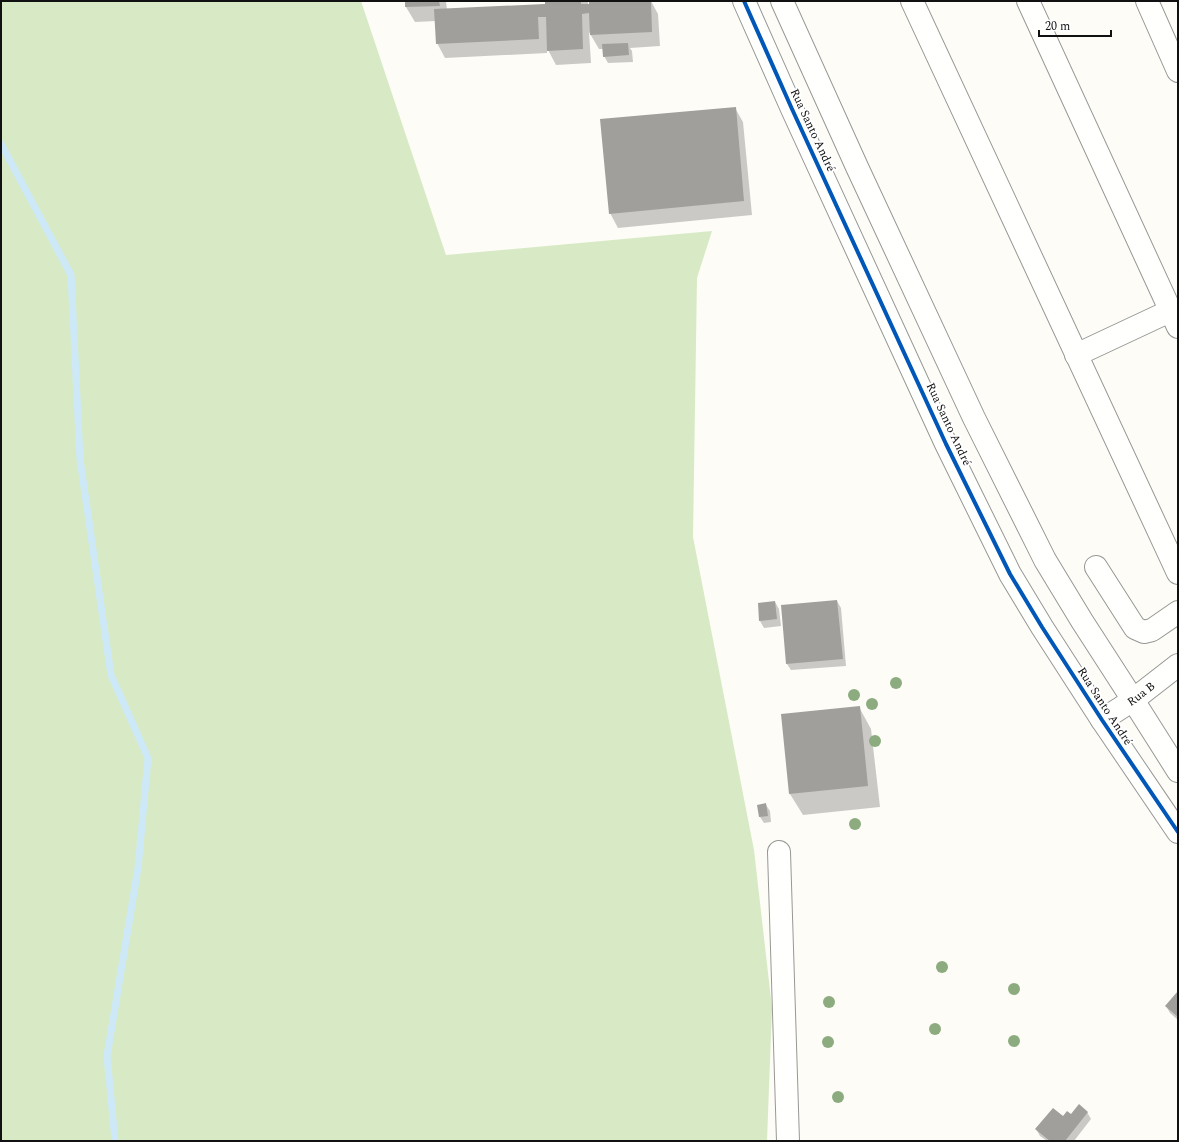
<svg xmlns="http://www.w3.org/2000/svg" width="1179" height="1142" font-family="Spectral,serif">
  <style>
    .forest { fill: #d8eac5 }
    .shadow { fill: #0003 }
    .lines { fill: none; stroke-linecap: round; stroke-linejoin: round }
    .stream { stroke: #cde8f7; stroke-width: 7 }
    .building { fill: #a19f9c }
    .minor-casing { stroke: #979795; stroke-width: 24 }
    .minor { stroke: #fffffe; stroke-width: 22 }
    .cycleway-casing { stroke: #fff; stroke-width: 6 }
    .cycleway { stroke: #0057b8; stroke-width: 4 }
    .tree { fill: #8cac80 }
    .labels { text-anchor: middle; stroke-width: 4; stroke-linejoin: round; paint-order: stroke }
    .street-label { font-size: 12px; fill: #111; stroke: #fff }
  </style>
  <rect width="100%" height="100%" fill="#fdfcf7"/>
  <!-- forest -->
  <path class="forest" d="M 1,1 L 361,1 L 446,255 L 712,231 L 697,278 L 693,537 L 754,850 L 772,1008 L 767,1141 L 1,1141 Z"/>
  <!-- shadow -->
  <path class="shadow" d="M 406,1 L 446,1 L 447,10 L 546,5 L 546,1 L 588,1 L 588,5 L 618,1 L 651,1 L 658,14 L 660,46 L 630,48 L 632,51 L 633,62 L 608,63 L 604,56 L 604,49 L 599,49 L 589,32 L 591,63 L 556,65 L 547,48 L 547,53 L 445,58 L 437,43 L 436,21 L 415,22 L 406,7 Z
    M 735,108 L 743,122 L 752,215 L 618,228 L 610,213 Z
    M 837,601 L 841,608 L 846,666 L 791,670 L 787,664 Z
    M 775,602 L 779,609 L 781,626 L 764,628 L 760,621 Z
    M 859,707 L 871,729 L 880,807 L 803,815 L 790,794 L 782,715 Z
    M 766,805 L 770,811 L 771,822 L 764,823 L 760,817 Z
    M 1178,992 L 1178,1020 L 1170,1013 L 1166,1006 Z
    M 1087,1112 L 1091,1119 L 1074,1141 L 1047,1141 L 1040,1136 L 1036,1129 L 1063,1117 Z"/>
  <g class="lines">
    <!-- stream -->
    <path class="stream" d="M 1,144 L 71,275 L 80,459 L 111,675 L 148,758 L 138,868 L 107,1056 L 115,1141"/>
  </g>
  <!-- building -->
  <path class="building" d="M 405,1 L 439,1 L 440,6 L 405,7 Z
    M 545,1 L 581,1 L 581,4 L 589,4 L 589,1 L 651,1 L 652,32 L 590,35 L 589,13 L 582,14 L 583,49 L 547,51 L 546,17 L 538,17 L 539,39 L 436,44 L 434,9 L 545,4 Z
    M 628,43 L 629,55 L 603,57 L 602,44 Z
    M 736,107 L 744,201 L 609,214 L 600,119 Z
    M 837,600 L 843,659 L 786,664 L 781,605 Z
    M 775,601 L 777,619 L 759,621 L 758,603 Z
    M 860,706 L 868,786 L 789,794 L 781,714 Z
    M 766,803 L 768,816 L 759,817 L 757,805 Z
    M 1178,991 L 1178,1017 L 1165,1006 Z
    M 1079,1104 L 1088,1112 L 1065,1141 L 1050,1141 L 1035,1129 L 1053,1108 L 1063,1116 L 1067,1111 L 1071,1114 Z"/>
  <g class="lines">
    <defs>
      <g id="minor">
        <path d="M 744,1 L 792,109 L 946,444 L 1010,574 L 1042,627 L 1102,720 L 1178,832"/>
        <path d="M 782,1 L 857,167 L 974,418 L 1045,560 L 1082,621 L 1133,700 L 1178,771"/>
        <path d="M 912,1 L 1178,573"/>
        <path d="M 1028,1 L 1178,327"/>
        <path d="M 1147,1 L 1178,71"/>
        <path d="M 1076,355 L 1170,311"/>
        <path d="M 1096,567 L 1135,628 L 1144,632 L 1152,630 L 1178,612"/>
        <path id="s1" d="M 1102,720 L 1133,700 L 1178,665"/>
        <path d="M 779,852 L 788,1141"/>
      </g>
    </defs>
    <!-- minor casing -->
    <use href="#minor" class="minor-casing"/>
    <!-- minor -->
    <use href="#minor" class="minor"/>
    <defs>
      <path id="cycleway" d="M 744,1 L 792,109 L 946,444 L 1010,574 L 1042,627 L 1102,720 L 1178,832"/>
    </defs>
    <!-- cycleway casing -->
    <use href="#cycleway" class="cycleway-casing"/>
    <!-- cycleway -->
    <use href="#cycleway" class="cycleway"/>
  </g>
  <!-- trees -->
  <g class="tree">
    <circle cx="896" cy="683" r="6"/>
    <circle cx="854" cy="695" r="6"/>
    <circle cx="872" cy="704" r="6"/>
    <circle cx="875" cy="741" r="6"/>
    <circle cx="855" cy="824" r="6"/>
    <circle cx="942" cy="967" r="6"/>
    <circle cx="1014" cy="989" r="6"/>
    <circle cx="829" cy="1002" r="6"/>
    <circle cx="935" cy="1029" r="6"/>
    <circle cx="1014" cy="1041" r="6"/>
    <circle cx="828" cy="1042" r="6"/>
    <circle cx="838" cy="1097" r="6"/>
  </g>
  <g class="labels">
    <!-- street labels -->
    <g class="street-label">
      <text transform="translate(813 130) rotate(65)" y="4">Rua Santo André</text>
      <text transform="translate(949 424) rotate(65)" y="4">Rua Santo André</text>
      <text dy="4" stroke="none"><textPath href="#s1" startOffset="47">Rua B</textPath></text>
      <text transform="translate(1105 706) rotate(57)" y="4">Rua Santo André</text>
    </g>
  </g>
  <!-- border -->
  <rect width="1179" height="1142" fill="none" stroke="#111111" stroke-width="4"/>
  <!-- scale -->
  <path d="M1039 30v6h72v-6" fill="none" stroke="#111111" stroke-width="2"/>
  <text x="1045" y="30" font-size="12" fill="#111111" stroke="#ffffff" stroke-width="3" paint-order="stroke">20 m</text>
</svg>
